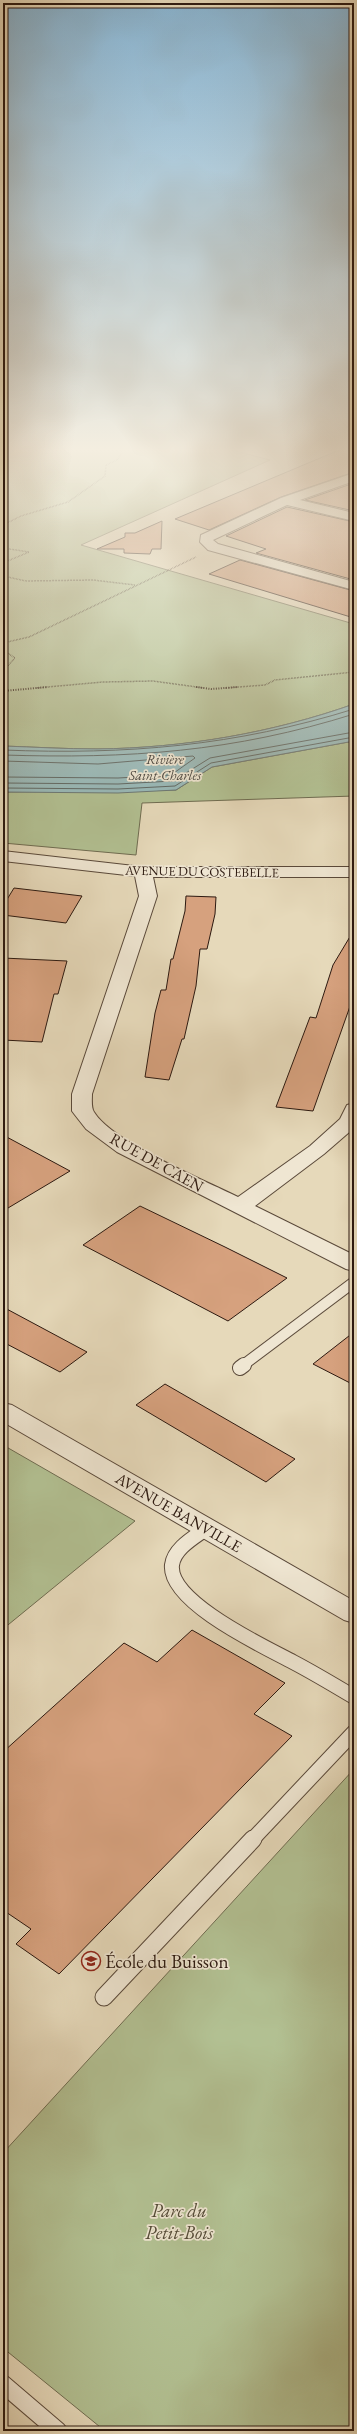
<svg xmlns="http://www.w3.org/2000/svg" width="357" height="2434" font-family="'EB Garamond',serif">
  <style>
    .green { fill: #b2c092; stroke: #6f6c51 }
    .water { fill: #99b9b8; stroke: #6d7975 }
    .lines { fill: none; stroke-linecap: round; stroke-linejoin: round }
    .shore { stroke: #626964; stroke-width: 1 }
    .building { fill: #d6a17e; stroke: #2c1910 }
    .service-far2-casing { stroke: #5a493a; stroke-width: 12 }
    .service-far1-casing { stroke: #5a493a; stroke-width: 16 }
    .service-casing { stroke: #5a493a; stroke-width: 19 }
    .minor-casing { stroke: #5a493a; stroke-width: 2 }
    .path-far1 { stroke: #2c1910; stroke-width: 1.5; stroke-dasharray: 0.5 1; stroke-linecap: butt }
    .path { stroke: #2c1910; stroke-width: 2; stroke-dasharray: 1 1.5; stroke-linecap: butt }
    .service-far2 { stroke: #efe6d2; stroke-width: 10 }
    .service-far1 { stroke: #efe6d2; stroke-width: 14 }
    .service { stroke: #efe6d2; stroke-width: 17 }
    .minor { fill: #efe6d2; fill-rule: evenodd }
    .labels { text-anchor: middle; stroke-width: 3.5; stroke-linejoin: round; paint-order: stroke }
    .far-street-label { font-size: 13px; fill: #2c1910; stroke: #efe6d2 }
    .far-water-label { font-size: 14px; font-style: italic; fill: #4d4942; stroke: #efe6d2 }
    .street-label { font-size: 16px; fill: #2c1910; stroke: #efe6d2 }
    .near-poi-label { font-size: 19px; fill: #2c1910; stroke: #efe6d2; text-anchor: start }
    .near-park-label { font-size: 19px; font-style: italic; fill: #544b37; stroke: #efe6d2 }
  </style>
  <rect width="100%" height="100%" fill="#e6d9ba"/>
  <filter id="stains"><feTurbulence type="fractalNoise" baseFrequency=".005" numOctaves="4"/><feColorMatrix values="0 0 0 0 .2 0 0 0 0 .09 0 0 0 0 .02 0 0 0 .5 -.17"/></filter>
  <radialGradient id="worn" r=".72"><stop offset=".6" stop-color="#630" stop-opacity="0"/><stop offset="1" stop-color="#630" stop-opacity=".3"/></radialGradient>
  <!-- green -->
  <path class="green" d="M 3,448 L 224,448 L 270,460 L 81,545 L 354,624 L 354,704 C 272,733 184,748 97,749 C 66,749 34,747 3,746 Z
    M 354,741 L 354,796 L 142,803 L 136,855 L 3,843 L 3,792 L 176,790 L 212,767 Z
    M 3,1445 L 135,1521 L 3,1629 Z
    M 354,1769 L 354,2431 L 105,2431 L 3,2348 L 3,2153 Z"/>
  <!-- water -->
  <path class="water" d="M 354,704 L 354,741 L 212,767 L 176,790 L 118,793 L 3,792 L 3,746 C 34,747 66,749 97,749 C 184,748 272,733 354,704 Z"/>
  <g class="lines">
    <!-- shore -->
    <path class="shore" d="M 3,750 C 127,755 235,746 354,709
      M 3,755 C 129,759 233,752 354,714
      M 3,761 L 98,764 L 193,756 L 195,758 L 171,775 L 118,778 L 3,777
      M 3,783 L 118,784 L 173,781 L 210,758 L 354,732
      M 3,788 L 118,789 L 175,786 L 211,763 L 354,737"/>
  </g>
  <!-- building -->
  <path class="building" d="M 344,448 L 354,448 L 354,472 L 281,497 L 209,530 L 175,519 Z
    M 354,483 L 354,511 L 305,500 Z
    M 287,507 L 354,522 L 354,580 L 256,553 L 266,549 L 226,536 Z
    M 162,521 L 161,549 L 152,549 L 150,554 L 124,553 L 124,549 L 97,549 L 125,537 L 125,533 L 135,533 Z
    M 240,560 L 354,591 L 354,618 L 209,574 Z
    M 14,888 L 82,896 L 66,923 L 3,915 L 3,906 Z
    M 186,896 L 216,897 L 215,914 L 207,949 L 200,949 L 196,986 L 184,1039 L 182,1039 L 169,1080 L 145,1077 L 155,1013 L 161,990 L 166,990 L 171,959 L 173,959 L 185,911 Z
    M 354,930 L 354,995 L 313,1111 L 276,1107 L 310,1017 L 316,1018 L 333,965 Z
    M 3,958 L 67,961 L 58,994 L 54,994 L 42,1042 L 3,1040 Z
    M 3,1135 L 70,1171 L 3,1211 Z
    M 140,1206 L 225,1247 L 287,1278 L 228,1321 L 83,1245 Z
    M 3,1307 L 87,1352 L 60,1372 L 3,1342 Z
    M 354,1332 L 354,1385 L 313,1364 Z
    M 165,1384 L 295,1459 L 266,1482 L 136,1405 Z
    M 192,1630 L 285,1683 L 254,1714 L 292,1736 L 59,1974 L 16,1944 L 31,1929 L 3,1910 L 3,1752 L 124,1643 L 157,1662 Z"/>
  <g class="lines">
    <defs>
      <path id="service-far2" d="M 242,1366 L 354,1282"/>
      <path id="service-far1" d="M 240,1368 L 244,1365
        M 207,1528 C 195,1537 174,1548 172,1565 C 168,1602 265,1647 293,1662 C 314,1673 334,1685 354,1697
        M 252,1840 L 354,1732"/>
      <path id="service" d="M 104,1997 L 253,1839
        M 3,2384 L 58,2431"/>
      <path id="minor" d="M 354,473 L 354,481 L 300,500 L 354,513 L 354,521 L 287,505 L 213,540 L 218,544 L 354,582 L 354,590 L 208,550 L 200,542 L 201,535 L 281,498 Z
        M 3,851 L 143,867 L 354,867 L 354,877 L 153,877 L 157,896 L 92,1094 C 92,1099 91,1108 94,1112 C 112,1142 204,1180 238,1197 L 310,1146 L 340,1119 L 347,1105 L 354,1103 L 354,1128 L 324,1154 L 255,1206 L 354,1255 L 354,1271 L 346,1269 L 117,1152 L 86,1129 L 75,1115 L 72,1111 L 72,1094 L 139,896 L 135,876 L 3,861 Z
        M 3,1403 L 12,1405 L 354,1601 L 354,1623 L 344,1620 L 3,1422 Z"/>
    </defs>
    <!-- service-far2 casing -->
    <use href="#service-far2" class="service-far2-casing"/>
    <!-- service-far1 casing -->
    <use href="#service-far1" class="service-far1-casing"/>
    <!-- service casing -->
    <use href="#service" class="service-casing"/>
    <!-- minor casing -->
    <use href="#minor" class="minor-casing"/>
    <!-- path-far1 -->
    <path class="path-far1" d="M 3,525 L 21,516 L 68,502 L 105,476 L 106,465 L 117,460 L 125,448
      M 3,548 L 29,552 L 3,563
      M 3,576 L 26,581 L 93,580 L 135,585
      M 3,643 L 29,637 L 196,557
      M 3,650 L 15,658 L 3,671
      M 36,688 L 103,682 L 153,681 L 204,688
      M 225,688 L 265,685 L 275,680 L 354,672"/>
    <!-- path -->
    <path class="path" d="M 196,687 L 211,689 L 238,687
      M 3,691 L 48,687"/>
    <!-- service-far2 -->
    <use href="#service-far2" class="service-far2"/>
    <!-- service-far1 -->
    <use href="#service-far1" class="service-far1"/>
    <!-- service -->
    <use href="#service" class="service"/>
    <!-- minor -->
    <use href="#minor" class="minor"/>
  </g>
  <!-- sky -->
  <linearGradient id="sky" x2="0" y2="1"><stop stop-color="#88b6d5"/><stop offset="0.57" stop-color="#f4eee0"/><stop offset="1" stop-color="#f4eee0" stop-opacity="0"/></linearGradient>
  <rect width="357" height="789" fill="url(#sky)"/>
  <!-- icons -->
  <defs>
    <symbol id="school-ring" viewBox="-11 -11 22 22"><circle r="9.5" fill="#efe6d2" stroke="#8f2418" stroke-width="1.5"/><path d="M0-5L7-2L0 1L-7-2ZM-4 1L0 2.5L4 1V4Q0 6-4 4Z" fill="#8f2418"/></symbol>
  </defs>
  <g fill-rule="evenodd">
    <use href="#school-ring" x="80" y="1950" width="22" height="22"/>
  </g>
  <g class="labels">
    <!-- far-street labels -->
    <g class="far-street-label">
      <text transform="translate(202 871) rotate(1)" y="5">AVENUE DU COSTEBELLE</text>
    </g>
    <!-- far-water labels -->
    <g class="far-water-label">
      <text x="165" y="764">Rivière<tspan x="165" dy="16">Saint-Charles</tspan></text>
    </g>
    <!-- street labels -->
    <g class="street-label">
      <text transform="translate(157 1162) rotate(29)" y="6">RUE DE CAEN</text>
      <text transform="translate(179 1512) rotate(30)" y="6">AVENUE BANVILLE</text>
    </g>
    <!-- near-poi labels -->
    <g class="near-poi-label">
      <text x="105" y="1968">École du Buisson</text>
    </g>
    <!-- near-park labels -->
    <g class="near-park-label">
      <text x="179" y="2217">Parc du<tspan x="179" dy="22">Petit-Bois</tspan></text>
    </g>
  </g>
  <!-- margin -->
  <rect width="357" height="2434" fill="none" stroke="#e6d9ba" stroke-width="16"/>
  <rect x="4" y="4" width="349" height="2426" fill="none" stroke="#2c1910" stroke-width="2"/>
  <rect x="8" y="8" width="341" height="2418" fill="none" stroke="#2c1910"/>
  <rect width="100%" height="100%" filter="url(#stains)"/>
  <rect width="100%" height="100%" fill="url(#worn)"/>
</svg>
